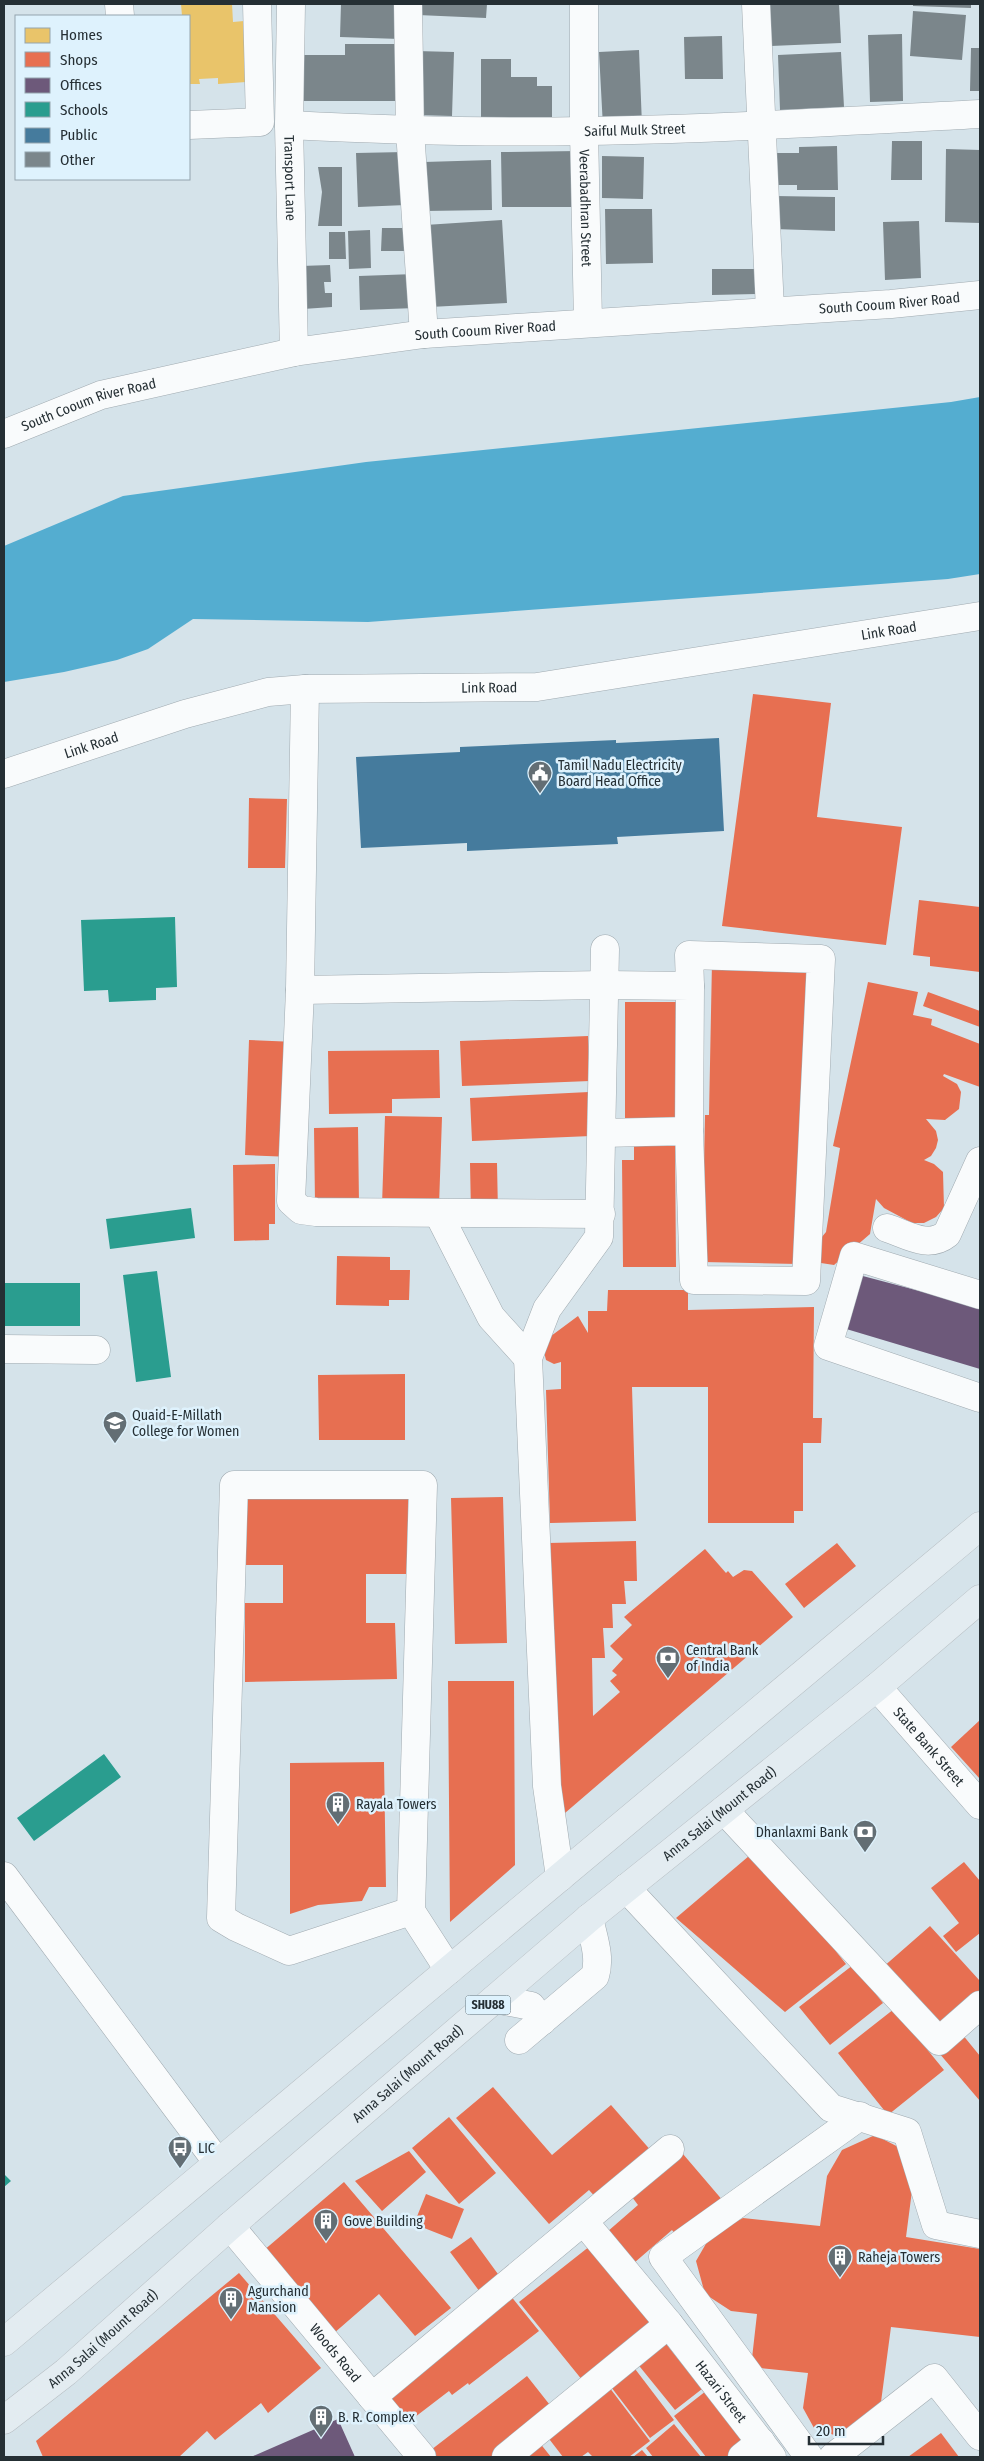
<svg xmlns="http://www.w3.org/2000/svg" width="984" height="2461" font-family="'Fira Sans Condensed',sans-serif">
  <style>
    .water { fill: #54add0 }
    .homes { fill: #e9c46a }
    .shops { fill: #e76f51 }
    .offices { fill: #6d597a }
    .schools { fill: #2a9d8f }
    .public { fill: #457b9d }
    .building { fill: #7b868b }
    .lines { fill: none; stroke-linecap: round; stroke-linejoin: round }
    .minor-casing { stroke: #a0aab0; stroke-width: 29 }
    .major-casing { stroke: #b8bfc4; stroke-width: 29 }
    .minor { stroke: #f9fbfc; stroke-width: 28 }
    .major { stroke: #e3ecf1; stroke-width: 28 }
    .labels { text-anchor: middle; stroke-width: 5; stroke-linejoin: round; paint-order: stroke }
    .shield { fill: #def2fd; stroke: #5c6a70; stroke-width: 1 }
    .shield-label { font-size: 12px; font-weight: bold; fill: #252f34 }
    .street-label { font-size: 14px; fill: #252f34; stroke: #def2fd }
    .poi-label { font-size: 14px; fill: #252f34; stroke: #def2fd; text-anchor: start }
  </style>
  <rect width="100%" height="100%" fill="#d5e3ea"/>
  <!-- water -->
  <path class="water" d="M 980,397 L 980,574 L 948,579 L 368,622 L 193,619 L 148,649 L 117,660 L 64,672 L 4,682 L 4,546 L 123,496 L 366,462 L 951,402 Z"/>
  <!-- homes -->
  <path class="homes" d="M 181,4 L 232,4 L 233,22 L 244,21 L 246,82 L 218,84 L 218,78 L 199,79 L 200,84 L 189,84 L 189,16 L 182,16 Z"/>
  <!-- shops -->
  <path class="shops" d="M 753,694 L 831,703 L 817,817 L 902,827 L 886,945 L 722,926 Z
    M 249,798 L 287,799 L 285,868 L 248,868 Z
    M 919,900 L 980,907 L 980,972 L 930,966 L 930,957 L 913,955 Z
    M 712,962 L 811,964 L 798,1264 L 702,1262 L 705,1115 L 709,1115 Z
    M 868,982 L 918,992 L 913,1015 L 932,1019 L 931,1025 L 980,1044 L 980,1087 L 944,1074 L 943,1076 L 957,1084 L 961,1092 L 959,1109 L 945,1120 L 926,1119 L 936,1131 L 938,1140 L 936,1148 L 931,1156 L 924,1160 L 934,1164 L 943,1172 L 944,1208 L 936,1217 L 924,1223 L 912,1223 L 884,1208 L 876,1199 L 870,1234 L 834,1265 L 821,1263 L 819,1248 L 821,1238 L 826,1232 L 840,1148 L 833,1146 Z
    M 928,992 L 980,1011 L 980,1027 L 923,1006 Z
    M 625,1002 L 681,1002 L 681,1122 L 625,1127 Z
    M 588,1036 L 590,1081 L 462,1086 L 460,1041 Z
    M 249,1040 L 296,1042 L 292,1157 L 245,1155 Z
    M 439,1050 L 440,1098 L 392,1099 L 392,1113 L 329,1114 L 328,1051 Z
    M 589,1092 L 591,1136 L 472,1141 L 470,1098 Z
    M 385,1116 L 442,1117 L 439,1206 L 382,1205 Z
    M 358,1127 L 359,1204 L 315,1203 L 314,1128 Z
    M 634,1140 L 675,1145 L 676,1267 L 623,1267 L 622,1160 L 634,1160 Z
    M 470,1163 L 497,1163 L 498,1213 L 471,1213 Z
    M 275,1164 L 275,1224 L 269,1224 L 269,1240 L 234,1241 L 233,1165 Z
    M 337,1256 L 390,1257 L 390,1270 L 410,1270 L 409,1300 L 389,1300 L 389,1306 L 336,1305 Z
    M 608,1290 L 688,1290 L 688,1310 L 814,1307 L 813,1418 L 822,1418 L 821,1443 L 803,1443 L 803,1511 L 794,1511 L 794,1523 L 708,1523 L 708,1387 L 632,1387 L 636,1521 L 550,1523 L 546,1390 L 561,1389 L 561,1362 L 554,1364 L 546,1360 L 544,1352 L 547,1339 L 578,1316 L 588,1333 L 588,1311 L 607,1311 Z
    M 405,1374 L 405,1440 L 319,1440 L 318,1375 Z
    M 245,1492 L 410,1492 L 410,1574 L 366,1574 L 366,1623 L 395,1623 L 397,1679 L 245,1682 L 245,1603 L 283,1603 L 283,1565 L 245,1565 Z
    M 503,1497 L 507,1643 L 455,1644 L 451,1498 Z
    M 636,1541 L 637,1581 L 624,1581 L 626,1604 L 612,1604 L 613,1628 L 603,1628 L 605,1658 L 592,1658 L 593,1716 L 620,1692 L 610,1681 L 617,1675 L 612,1671 L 623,1659 L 610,1646 L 632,1625 L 624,1617 L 705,1549 L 726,1573 L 728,1571 L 733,1577 L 744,1570 L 752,1571 L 793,1617 L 565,1813 L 557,1804 L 548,1543 Z
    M 837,1543 L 856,1566 L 804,1608 L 785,1584 Z
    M 448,1681 L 514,1681 L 515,1865 L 450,1922 Z
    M 980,1720 L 980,1779 L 951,1747 Z
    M 384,1762 L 386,1887 L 369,1887 L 362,1901 L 318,1905 L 290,1914 L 290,1763 Z
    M 756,1850 L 846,1964 L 785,2012 L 676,1918 Z
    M 964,1862 L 980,1881 L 980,1933 L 956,1952 L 943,1936 L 959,1923 L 931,1888 Z
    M 930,1926 L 980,1981 L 980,1997 L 941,2032 L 882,1968 Z
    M 853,1965 L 883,2003 L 830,2045 L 799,2007 Z
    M 894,2009 L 944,2070 L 888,2115 L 838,2053 Z
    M 962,2034 L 980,2056 L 980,2101 L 939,2053 Z
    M 493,2087 L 552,2155 L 611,2105 L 653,2153 L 598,2200 L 589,2190 L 549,2224 L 456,2118 Z
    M 449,2117 L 496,2173 L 459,2204 L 412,2148 Z
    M 875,2135 L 908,2152 L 913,2183 L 906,2237 L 980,2249 L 980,2337 L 891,2327 L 879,2417 L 858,2432 L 837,2436 L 814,2428 L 803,2408 L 808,2373 L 751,2367 L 757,2314 L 731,2311 L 705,2294 L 696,2261 L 711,2235 L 743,2218 L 820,2226 L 827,2176 L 842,2150 Z
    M 409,2151 L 426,2172 L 382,2211 L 355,2181 Z
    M 683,2154 L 724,2202 L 680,2240 L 672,2230 L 634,2263 L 607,2232 L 638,2205 L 632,2197 Z
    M 344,2182 L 451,2308 L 415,2336 L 379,2294 L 333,2334 L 263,2251 Z
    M 426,2194 L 464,2209 L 452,2239 L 414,2224 Z
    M 471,2237 L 503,2281 L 483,2296 L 450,2252 Z
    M 590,2246 L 658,2330 L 587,2386 L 519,2302 Z
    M 239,2273 L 321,2368 L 268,2413 L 261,2403 L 215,2440 L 207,2431 L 179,2457 L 43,2457 L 36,2441 Z
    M 510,2295 L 539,2331 L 469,2385 L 468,2383 L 452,2395 L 449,2391 L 402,2427 L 379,2397 Z
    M 663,2340 L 702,2389 L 675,2410 L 636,2362 Z
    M 629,2361 L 674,2420 L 650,2438 L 605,2379 Z
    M 527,2376 L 557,2414 L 501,2457 L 430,2457 L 427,2453 Z
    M 606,2383 L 650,2441 L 629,2457 L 593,2457 L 588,2452 L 581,2457 L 563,2457 L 543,2431 Z
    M 706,2391 L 748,2445 L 733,2457 L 706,2457 L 674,2416 Z
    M 674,2424 L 701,2457 L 653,2457 L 646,2448 Z
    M 941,2433 L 959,2457 L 908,2457 Z
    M 539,2442 L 551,2457 L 528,2457 L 525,2453 Z
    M 642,2450 L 648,2457 L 633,2457 Z"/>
  <!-- offices -->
  <path class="offices" d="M 859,1275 L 980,1307 L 980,1369 L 843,1328 Z
    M 338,2419 L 355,2457 L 251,2457 Z"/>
  <!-- schools -->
  <path class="schools" d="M 175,917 L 177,987 L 156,988 L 156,1000 L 109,1002 L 108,990 L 84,991 L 81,920 Z
    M 191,1208 L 195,1238 L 110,1249 L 106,1219 Z
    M 157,1271 L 171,1377 L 136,1382 L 123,1275 Z
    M 4,1283 L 80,1283 L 80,1326 L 4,1326 Z
    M 104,1754 L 121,1777 L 34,1841 L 17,1818 Z
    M 4,2174 L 11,2181 L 4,2187 Z"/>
  <!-- public -->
  <path class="public" d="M 719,738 L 724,831 L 617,837 L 618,844 L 467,851 L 467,843 L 361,848 L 356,757 L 460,752 L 460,747 L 616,740 L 616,743 Z"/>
  <!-- building -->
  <path class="building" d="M 341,4 L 401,4 L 400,39 L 340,37 Z
    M 418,4 L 487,4 L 486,18 L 418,15 Z
    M 769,4 L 839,4 L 841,43 L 771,46 Z
    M 913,4 L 971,4 L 971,8 L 913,6 Z
    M 913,11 L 966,15 L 962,60 L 910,56 Z
    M 902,34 L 903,101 L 870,102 L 868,35 Z
    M 722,36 L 723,79 L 685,79 L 684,37 Z
    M 345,44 L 401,44 L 401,101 L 295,101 L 295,55 L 345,55 Z
    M 971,48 L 980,48 L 980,91 L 970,91 Z
    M 639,50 L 642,125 L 603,127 L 599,52 Z
    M 416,51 L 454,52 L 452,116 L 414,115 Z
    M 841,52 L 844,107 L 780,110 L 778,55 Z
    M 481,59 L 511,59 L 511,77 L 537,77 L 537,86 L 552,86 L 552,126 L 481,126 Z
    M 892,141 L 922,141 L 922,180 L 891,180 Z
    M 837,146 L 838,190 L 797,190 L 797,185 L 776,185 L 775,153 L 799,153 L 799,147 Z
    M 946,149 L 980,150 L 980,223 L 945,222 Z
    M 578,151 L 578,207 L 502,207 L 501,152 Z
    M 405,152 L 406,205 L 358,207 L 356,153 Z
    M 602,156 L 644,157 L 643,199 L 602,198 Z
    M 491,160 L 492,210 L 425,211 L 424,162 Z
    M 318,167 L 342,167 L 342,226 L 318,226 L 322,192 Z
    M 775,196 L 835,197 L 835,231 L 774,229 Z
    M 605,209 L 652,209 L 653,263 L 606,264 Z
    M 502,220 L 507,303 L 430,307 L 425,225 Z
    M 919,221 L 921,278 L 885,280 L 883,222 Z
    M 382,228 L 412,228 L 412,251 L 381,251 Z
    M 370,230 L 371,268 L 349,269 L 348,231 Z
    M 329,232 L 345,232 L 346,259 L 329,259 Z
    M 330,265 L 331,282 L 324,282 L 325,293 L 332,293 L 332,307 L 303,309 L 301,266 Z
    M 712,269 L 756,269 L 756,294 L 712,295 Z
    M 415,274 L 416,308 L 360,310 L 359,276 Z"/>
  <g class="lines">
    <defs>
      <g id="minor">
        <path d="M 119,4 L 120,16"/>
        <path id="s1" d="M 291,4 L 289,125 L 294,352"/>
        <path d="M 408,4 L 410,131 L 424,334"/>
        <path id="s2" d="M 584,4 L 584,131 L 588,322"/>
        <path d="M 756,4 L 770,310"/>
        <path d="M 189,125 L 260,122 L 257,4"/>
        <path id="s3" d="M 289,125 C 388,130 486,133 584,131 C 716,129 848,121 980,114"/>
        <path id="s4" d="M 4,434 L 101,395 L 294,352 L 424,334 L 891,304 L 980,295"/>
        <path d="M 305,689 L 300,990 L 605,985 L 690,986 L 689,1131"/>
        <path id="s5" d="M 4,774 L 185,714 L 268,692 L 305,689 L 537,687 L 980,616"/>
        <path d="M 300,990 L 291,1201 L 301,1210 L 316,1212 L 601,1214"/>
        <path d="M 602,1133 L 689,1131 L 694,1280 L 806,1281 L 821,959 L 689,955 L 690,986"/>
        <path d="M 438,1213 L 491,1317 L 528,1358"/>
        <path d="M 887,1228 C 908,1235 928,1249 947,1234 L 980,1161"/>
        <path d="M 980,1295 L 854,1256 L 828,1346 L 980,1398"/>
        <path d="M 4,1349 L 96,1350"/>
        <path id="s6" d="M 877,1687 L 980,1805"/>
        <path d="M 724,1810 L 939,2041 L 980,2005"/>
        <path d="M 4,1876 L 218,2163"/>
        <path d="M 560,1877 L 547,1786 L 528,1358 L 547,1309 L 599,1237 L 605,949"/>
        <path d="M 626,1888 L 831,2108 L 907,2132 L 936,2225 L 980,2234"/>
        <path d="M 411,1911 L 423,1485 L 234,1485 L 221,1918 L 236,1927 L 289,1951 L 411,1911 L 449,1970"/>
        <path d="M 495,1999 L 531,2006 L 542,2021"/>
        <path d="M 519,2040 L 595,1976 C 601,1957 593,1937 589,1918"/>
        <path id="s7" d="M 584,2222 L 669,2324 L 772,2457"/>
        <path id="s8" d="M 230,2226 L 422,2457"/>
        <path d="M 372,2397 L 670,2149"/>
        <path d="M 506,2457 L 669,2324"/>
        <path d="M 742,2457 L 761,2442"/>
        <path d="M 809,2457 L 663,2257 L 860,2116"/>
        <path d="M 833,2457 L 934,2378 L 980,2436"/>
      </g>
      <g id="major">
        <path d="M 4,2342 L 980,1526"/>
        <path id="s9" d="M 4,2420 L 66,2372 L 230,2226 L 589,1918 L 877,1687 L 980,1599"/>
      </g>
    </defs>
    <!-- minor casing -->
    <use href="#minor" class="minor-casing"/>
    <!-- major casing -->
    <use href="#major" class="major-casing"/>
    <!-- minor -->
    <use href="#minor" class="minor"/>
    <!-- major -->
    <use href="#major" class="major"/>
  </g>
  <!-- icons -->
  <defs>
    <symbol id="civic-pin" viewBox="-11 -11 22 30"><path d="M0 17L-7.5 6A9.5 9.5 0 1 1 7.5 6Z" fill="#636e74" stroke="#def2fd"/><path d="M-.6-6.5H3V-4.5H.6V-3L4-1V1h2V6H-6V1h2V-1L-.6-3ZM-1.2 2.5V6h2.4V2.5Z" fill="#fff"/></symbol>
    <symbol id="university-pin" viewBox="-11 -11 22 30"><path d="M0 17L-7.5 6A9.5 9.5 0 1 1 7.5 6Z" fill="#636e74" stroke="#def2fd"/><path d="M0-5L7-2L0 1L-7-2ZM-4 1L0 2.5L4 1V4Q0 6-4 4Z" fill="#fff"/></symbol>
    <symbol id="bank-pin" viewBox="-11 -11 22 30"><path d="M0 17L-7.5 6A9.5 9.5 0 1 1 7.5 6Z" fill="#636e74" stroke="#def2fd"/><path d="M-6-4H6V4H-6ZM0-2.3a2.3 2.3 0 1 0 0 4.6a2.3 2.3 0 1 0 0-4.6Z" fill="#fff"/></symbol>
    <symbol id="building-pin" viewBox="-11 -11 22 30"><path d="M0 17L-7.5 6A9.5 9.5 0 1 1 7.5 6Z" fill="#636e74" stroke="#def2fd"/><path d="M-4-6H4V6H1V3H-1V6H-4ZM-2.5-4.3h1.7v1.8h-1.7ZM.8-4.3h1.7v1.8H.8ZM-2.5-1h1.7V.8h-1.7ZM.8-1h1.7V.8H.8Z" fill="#fff"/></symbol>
    <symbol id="bus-pin" viewBox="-11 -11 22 30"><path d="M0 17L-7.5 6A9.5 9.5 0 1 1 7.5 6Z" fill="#636e74" stroke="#def2fd"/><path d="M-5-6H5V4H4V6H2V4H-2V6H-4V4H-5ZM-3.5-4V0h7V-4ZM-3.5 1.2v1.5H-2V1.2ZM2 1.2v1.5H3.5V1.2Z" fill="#fff"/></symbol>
  </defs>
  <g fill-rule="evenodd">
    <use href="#civic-pin" x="526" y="759" width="28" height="38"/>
    <use href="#university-pin" x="101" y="1409" width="28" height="38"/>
    <use href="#bank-pin" x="654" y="1644" width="28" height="38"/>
    <use href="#building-pin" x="324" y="1790" width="28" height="38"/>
    <use href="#bank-pin" x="851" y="1818" width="28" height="38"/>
    <use href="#bus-pin" x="166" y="2134" width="28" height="38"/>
    <use href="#building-pin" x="312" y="2207" width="28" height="38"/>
    <use href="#building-pin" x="826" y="2243" width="28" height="38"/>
    <use href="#building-pin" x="217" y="2285" width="28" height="38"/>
    <use href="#building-pin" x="307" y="2403" width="28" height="38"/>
  </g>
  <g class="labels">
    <!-- shield labels -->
    <rect class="shield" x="465.5" y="1995.5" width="45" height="19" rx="4"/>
    <g class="shield-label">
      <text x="488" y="2009">SHU88</text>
    </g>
    <!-- street labels -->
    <g class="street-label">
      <text dy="5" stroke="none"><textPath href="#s3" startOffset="346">Saiful Mulk Street</textPath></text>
      <text dy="5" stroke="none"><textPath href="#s1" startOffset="174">Transport Lane</textPath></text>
      <text dy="5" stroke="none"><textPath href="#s2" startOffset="204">Veerabadhran Street</textPath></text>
      <text dy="5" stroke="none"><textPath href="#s4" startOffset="900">South Cooum River Road</textPath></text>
      <text dy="5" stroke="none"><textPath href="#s4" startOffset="495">South Cooum River Road</textPath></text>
      <text dy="5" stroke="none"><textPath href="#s4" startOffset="90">South Cooum River Road</textPath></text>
      <text dy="5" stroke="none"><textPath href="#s5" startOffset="902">Link Road</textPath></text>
      <text dy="5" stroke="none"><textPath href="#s5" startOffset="498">Link Road</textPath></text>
      <text dy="5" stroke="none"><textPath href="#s5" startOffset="92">Link Road</textPath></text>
      <text dy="5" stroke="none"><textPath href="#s6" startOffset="79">State Bank Street</textPath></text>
      <text dy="5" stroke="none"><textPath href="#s9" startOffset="938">Anna Salai (Mount Road)</textPath></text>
      <text dy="5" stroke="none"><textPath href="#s9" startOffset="532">Anna Salai (Mount Road)</textPath></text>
      <text dy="5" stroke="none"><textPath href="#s9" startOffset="128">Anna Salai (Mount Road)</textPath></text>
      <text dy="5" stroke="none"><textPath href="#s8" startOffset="165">Woods Road</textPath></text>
      <text dy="5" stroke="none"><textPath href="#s7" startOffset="218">Hazari Street</textPath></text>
    </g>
    <!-- poi labels -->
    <g class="poi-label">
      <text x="558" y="770">Tamil Nadu Electricity<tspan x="558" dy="16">Board Head Office</tspan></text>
      <text x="132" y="1420">Quaid-E-Millath<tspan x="132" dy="16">College for Women</tspan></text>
      <text x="686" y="1655">Central Bank<tspan x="686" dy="16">of India</tspan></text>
      <text x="356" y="1809">Rayala Towers</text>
      <text x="848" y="1837" text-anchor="end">Dhanlaxmi Bank</text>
      <text x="198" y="2153">LIC</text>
      <text x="344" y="2226">Gove Building</text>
      <text x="858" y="2262">Raheja Towers</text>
      <text x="248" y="2296">Agurchand<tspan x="248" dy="16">Mansion</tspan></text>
      <text x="338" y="2422">B. R. Complex</text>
    </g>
  </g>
  <!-- border -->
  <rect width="984" height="2461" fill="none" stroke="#252f34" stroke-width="10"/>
  <!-- legend -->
  <rect x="15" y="15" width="175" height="165" fill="#def2fd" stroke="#94a4ad"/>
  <rect x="25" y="28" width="25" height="15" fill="#e9c46a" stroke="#94a4ad"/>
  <text x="60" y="40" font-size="15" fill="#252f34">Homes</text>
  <rect x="25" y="52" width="25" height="15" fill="#e76f51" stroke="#94a4ad"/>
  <text x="60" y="65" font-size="15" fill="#252f34">Shops</text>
  <rect x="25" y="78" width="25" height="15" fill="#6d597a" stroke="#94a4ad"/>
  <text x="60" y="90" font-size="15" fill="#252f34">Offices</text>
  <rect x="25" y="102" width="25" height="15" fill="#2a9d8f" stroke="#94a4ad"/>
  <text x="60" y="115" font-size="15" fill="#252f34">Schools</text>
  <rect x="25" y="128" width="25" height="15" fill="#457b9d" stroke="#94a4ad"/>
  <text x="60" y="140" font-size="15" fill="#252f34">Public</text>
  <rect x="25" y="152" width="25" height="15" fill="#7b868b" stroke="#94a4ad"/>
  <text x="60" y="165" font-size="15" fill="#252f34">Other</text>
  <!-- scale -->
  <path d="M809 2436v8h74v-8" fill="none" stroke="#252f34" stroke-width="2.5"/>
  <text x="816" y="2436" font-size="15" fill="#252f34" stroke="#def2fd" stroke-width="4" paint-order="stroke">20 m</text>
</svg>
